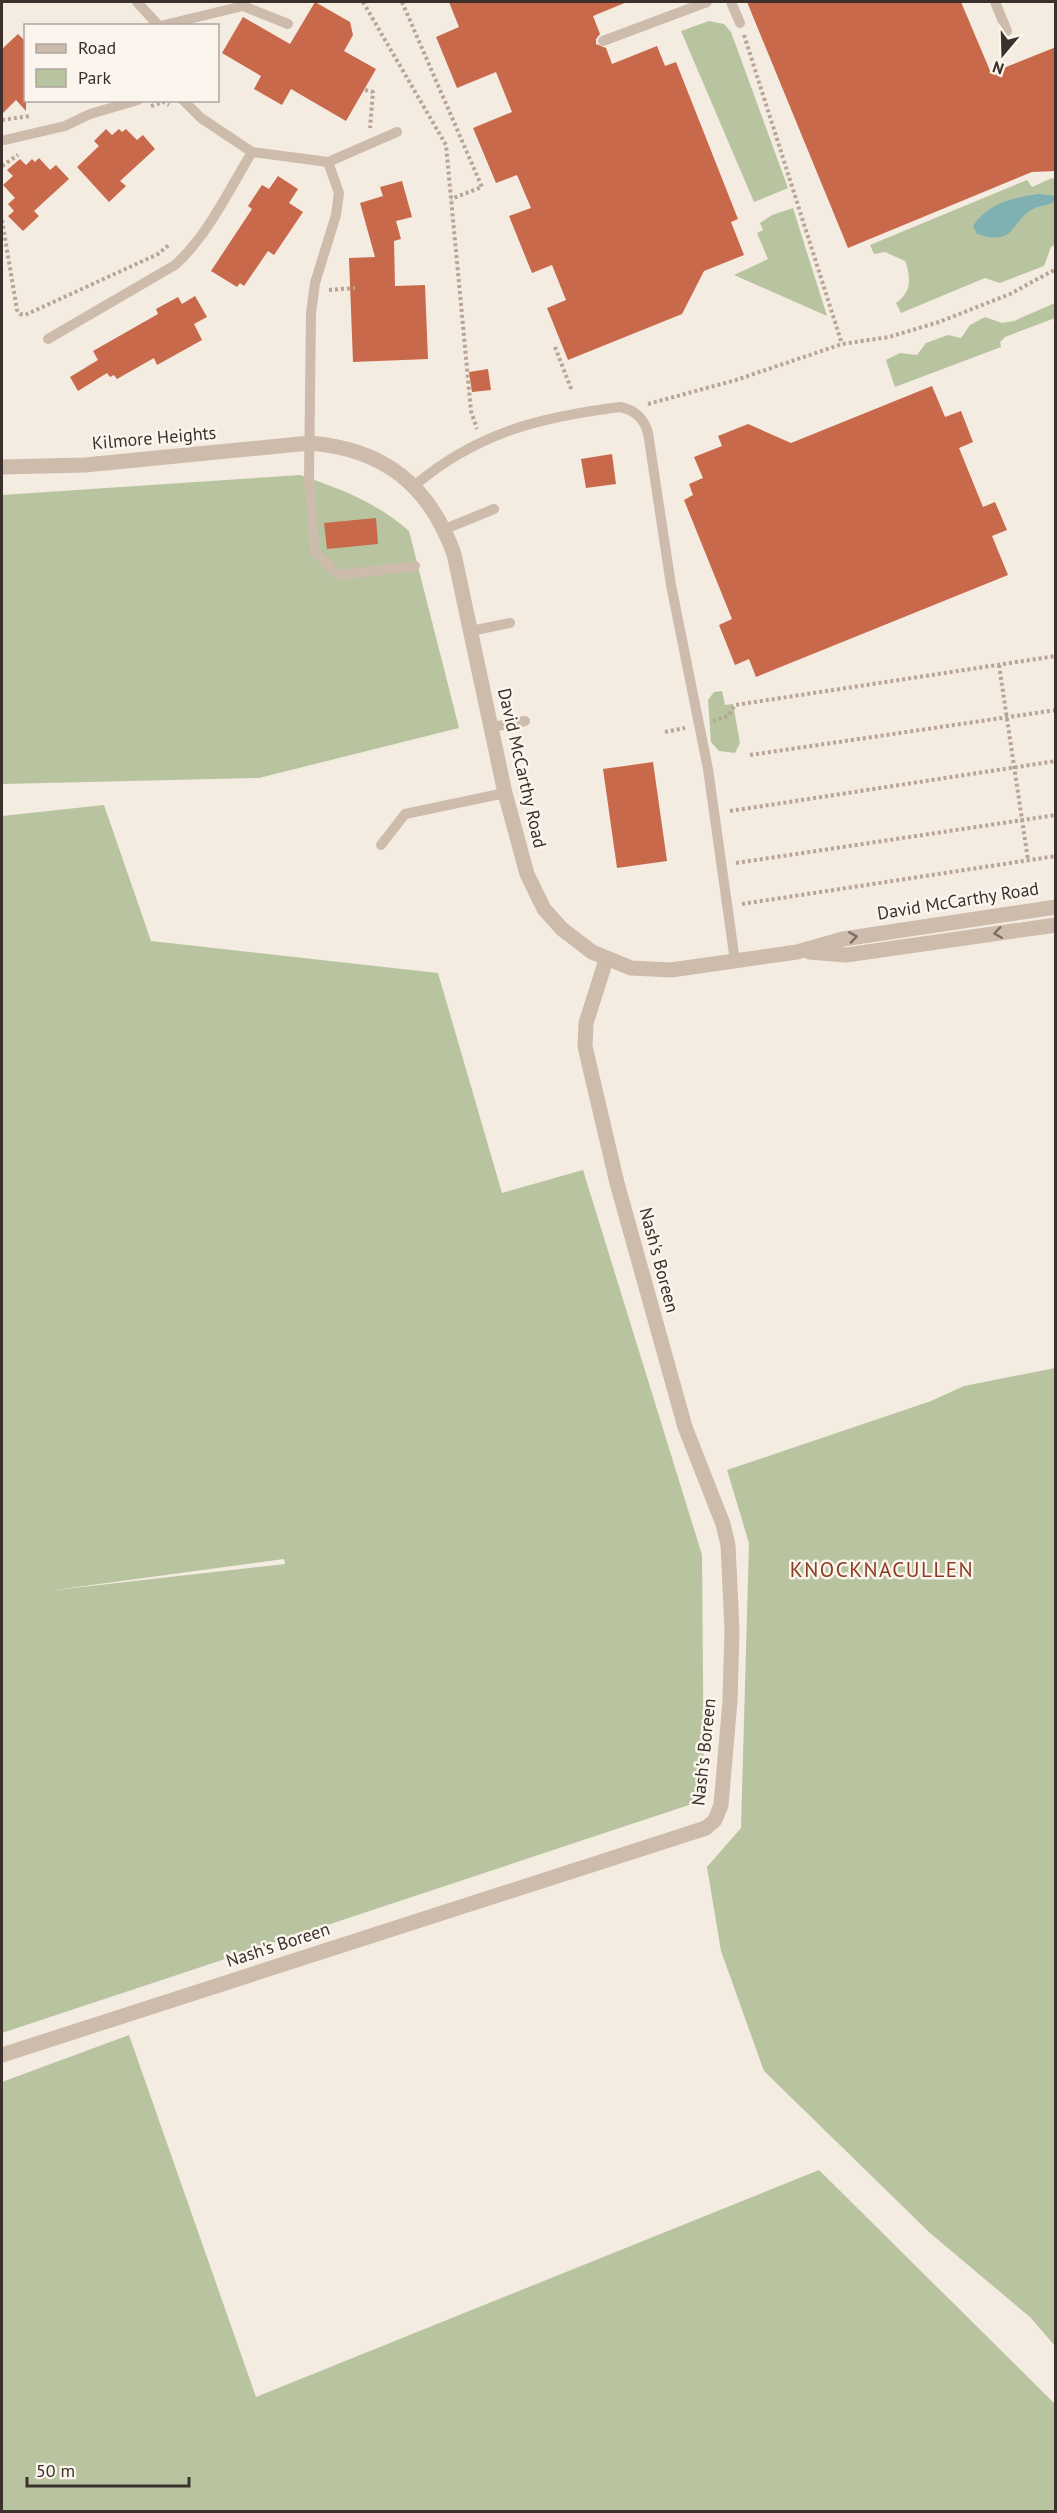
<svg xmlns="http://www.w3.org/2000/svg" width="1057" height="2513" font-family="'PT Sans',sans-serif">
  <style>
    .green { fill: #b8c4a0; fill-rule: evenodd }
    .water { fill: #7fb0b2 }
    .building { fill: #c8694b }
    .lines { fill: none; stroke-linecap: round; stroke-linejoin: round }
    .path { stroke: #b9a596; stroke-width: 4; stroke-dasharray: 3 3; stroke-linecap: butt }
    .service { stroke: #cdbbac; stroke-width: 10 }
    .minor { stroke: #cdbbac; stroke-width: 15 }
    .tertiary { stroke: #cdbbac; stroke-width: 15 }
    .oneway { stroke: #7d6f65 }
    .labels { text-anchor: middle; stroke-width: 5; stroke-linejoin: round; paint-order: stroke }
    .street-label { font-size: 18px; fill: #3b302b; stroke: #fbf5ee }
    .quarter-label { font-size: 21px; letter-spacing: 1.5px; fill: #8c3b22; stroke: #fbf5ee }
  </style>
  <rect width="100%" height="100%" fill="#f4ebe1"/>
  <!-- green -->
  <path class="green" d="M 709,21 L 724,24 L 731,32 L 788,188 L 754,202 L 681,31 Z
    M 1052,178 L 1055,180 L 1055,244 L 1051,247 L 1044,266 L 1000,283 L 985,278 L 901,313 L 896,303 C 912,292 911,277 905,261 L 885,252 L 874,254 L 870,245 L 1027,180 L 1032,187 Z
    M 793,208 L 827,316 L 734,275 L 768,259 L 757,233 L 763,230 L 760,223 L 772,215 Z
    M 1055,303 L 1055,318 L 1005,337 L 1000,342 L 1001,347 L 895,387 L 886,360 L 900,353 L 917,355 L 926,343 L 948,335 L 961,338 L 970,325 L 985,317 L 1002,323 L 1014,321 Z
    M 300,475 C 341,489 376,502 409,531 L 459,728 L 259,778 L 2,784 L 2,495 Z
    M 722,691 L 725,705 L 733,704 L 740,743 L 735,753 L 719,751 L 711,742 L 708,700 L 714,692 Z
    M 104,805 L 151,941 L 438,973 L 502,1193 L 583,1170 L 702,1555 L 704,1800 L 2,2033 L 2,816 ZM 284,1559 L 285,1564 L 55,1590 Z
    M 1055,1368 L 1056,1368 L 1055,2346 L 1031,2318 L 930,2233 L 764,2071 L 721,1951 L 707,1867 L 741,1828 L 749,1543 L 727,1470 L 931,1401 L 964,1386 Z
    M 129,2035 L 256,2397 L 819,2170 L 1055,2404 L 1055,2511 L 2,2511 L 2,2082 Z"/>
  <!-- water -->
  <path class="water" d="M 1038,194 L 1055,196 L 1055,201 C 1049,206 1040,205 1033,209 C 1010,221 1017,247 977,234 L 973,226 C 988,203 1012,198 1038,194 Z"/>
  <!-- building -->
  <path class="building" d="M 315,2 L 350,22 L 353,35 L 344,51 L 376,69 L 346,121 L 291,89 L 282,105 L 254,89 L 261,76 L 222,53 L 243,17 L 290,44 Z
    M 449,2 L 627,2 L 593,16 L 600,34 L 596,39 L 596,44 L 606,48 L 612,64 L 657,46 L 665,66 L 676,62 L 738,219 L 731,222 L 744,255 L 704,271 L 682,314 L 568,360 L 547,308 L 566,300 L 552,265 L 532,273 L 509,216 L 531,208 L 517,175 L 496,183 L 473,128 L 512,112 L 496,72 L 457,88 L 436,37 L 459,27 Z
    M 747,2 L 961,2 L 991,73 L 1056,47 L 1056,171 L 1032,172 L 848,248 Z
    M 18,34 L 26,42 L 26,111 L 16,100 L 2,114 L 2,49 Z
    M 106,129 L 112,135 L 119,129 L 122,132 L 126,129 L 137,140 L 143,135 L 155,149 L 120,181 L 126,186 L 109,202 L 77,167 L 99,146 L 94,141 Z
    M 39,158 L 50,170 L 56,165 L 69,179 L 34,211 L 39,216 L 23,231 L 8,216 L 14,211 L 8,204 L 15,198 L 3,185 L 13,176 L 7,170 L 20,159 L 26,165 L 32,159 L 35,162 Z
    M 278,176 L 298,189 L 289,203 L 303,212 L 274,255 L 268,251 L 244,286 L 240,283 L 237,287 L 211,271 L 252,209 L 248,206 L 262,185 L 269,189 Z
    M 402,181 L 412,217 L 396,221 L 401,239 L 394,241 L 395,286 L 425,285 L 428,359 L 353,362 L 349,258 L 375,257 L 360,203 L 383,196 L 380,187 Z
    M 195,296 L 207,317 L 194,324 L 202,340 L 157,365 L 154,358 L 117,379 L 114,375 L 110,377 L 107,373 L 78,391 L 70,377 L 98,360 L 93,351 L 158,314 L 156,309 L 178,297 L 182,304 Z
    M 488,369 L 491,390 L 472,392 L 469,372 Z
    M 932,386 L 945,417 L 961,411 L 973,442 L 959,448 L 983,507 L 995,502 L 1007,530 L 992,536 L 1008,575 L 756,677 L 749,659 L 735,665 L 719,625 L 732,619 L 684,500 L 693,495 L 689,484 L 703,478 L 694,457 L 722,446 L 718,436 L 748,424 L 791,443 Z
    M 612,454 L 616,484 L 586,488 L 581,459 Z
    M 376,518 L 378,544 L 327,549 L 324,523 Z
    M 653,762 L 667,861 L 617,868 L 603,769 Z"/>
  <g class="lines">
    <!-- path -->
    <path class="path" d="M 363,2 L 446,145 L 471,411 L 477,429
      M 402,2 L 482,187 L 451,199
      M 744,35 L 842,344
      M 365,90 L 373,92 L 370,128
      M 151,106 L 163,102 L 169,105
      M 2,120 L 30,116
      M 2,166 L 18,155
      M 2,220 L 17,310 L 20,314 L 25,315 L 158,254 L 170,244
      M 329,290 L 355,288
      M 555,347 L 572,391
      M 648,404 L 736,380 L 842,344 L 889,337 L 939,322 L 1010,294 L 1056,269
      M 999,665 L 1028,860
      M 713,721 L 728,716 L 735,705 L 1056,656
      M 665,732 L 685,728
      M 750,755 L 1056,710
      M 730,811 L 1056,761
      M 736,863 L 1056,815
      M 742,904 L 1056,856"/>
    <!-- service -->
    <path class="service" d="M 137,2 L 159,26
      M 731,2 L 740,23
      M 995,2 L 1007,31
      M 160,26 L 243,6 L 288,24
      M 603,41 L 707,2
      M 183,100 L 201,118 L 252,152 L 328,162 L 397,132
      M 5,140 L 65,126 L 90,114 L 138,100
      M 328,162 L 339,193 L 336,215 L 315,283 L 311,313 L 309,478 L 315,552 L 338,575 L 415,566
      M 48,339 L 175,265 C 208,235 229,190 252,152
      M 415,485 C 478,432 541,417 620,407 C 635,410 644,418 648,433 L 671,585 L 708,769 L 735,961
      M 445,529 L 494,509
      M 471,631 L 510,623
      M 492,727 L 525,721
      M 381,845 L 405,814 L 505,793"/>
    <!-- minor -->
    <path class="minor" d="M 2,2055 L 706,1828 L 715,1820 L 721,1805 L 730,1701 L 732,1630 L 728,1545 L 723,1524 L 685,1427 L 617,1183 L 590,1068 L 585,1046 L 586,1023 L 606,960"/>
    <!-- tertiary -->
    <path class="tertiary" d="M 2,467 L 85,465 L 310,443 C 384,449 429,485 454,554 L 505,793 L 527,874 L 544,909 L 562,929 L 592,952 L 631,968 L 671,970 L 797,952 L 843,939 L 1056,907
      M 809,952 L 846,955 L 1056,925"/>
  </g>
  <!-- one-way arrows -->
  <defs><path id="oneway-chevron" d="M-2-3.5L2.5 0L-2 3.5" fill="none" stroke-width="1.6" stroke-linecap="round" stroke-linejoin="round" transform="scale(1.5)"/></defs>
  <g class="oneway">
    <use href="#oneway-chevron" transform="translate(998 933) rotate(172)"/>
    <use href="#oneway-chevron" transform="translate(853 937) rotate(-9)"/>
  </g>
  <g class="labels">
    <!-- street labels -->
    <g class="street-label">
      <text transform="translate(154 438) rotate(-5)" y="6">Kilmore Heights</text>
      <text transform="translate(522 768) rotate(77)" y="6">David McCarthy Road</text>
      <text transform="translate(958 901) rotate(-9)" y="6">David McCarthy Road</text>
      <text transform="translate(659 1260) rotate(75)" y="6">Nash's Boreen</text>
      <text transform="translate(704 1752) rotate(-84)" y="6">Nash's Boreen</text>
      <text transform="translate(278 1945) rotate(-18)" y="6">Nash's Boreen</text>
    </g>
    <!-- quarter labels -->
    <g class="quarter-label">
      <text x="882" y="1577">KNOCKNACULLEN</text>
    </g>
  </g>
  <!-- border -->
  <rect width="1057" height="2513" fill="none" stroke="#3b302b" stroke-width="6"/>
  <!-- legend -->
  <rect x="24" y="24" width="195" height="78" fill="#fbf5ee" stroke="#aea6a0" stroke-width="1.5"/>
  <rect x="36" y="44" width="30" height="9" fill="#cdbbac" stroke="#aea6a0" stroke-width="1.5"/>
  <text x="78" y="54" font-size="18" fill="#3b302b">Road</text>
  <rect x="36" y="69" width="30" height="18" fill="#b8c4a0" stroke="#aea6a0" stroke-width="1.5"/>
  <text x="78" y="84" font-size="18" fill="#3b302b">Park</text>
  <!-- north arrow -->
  <g transform="translate(1003 54) rotate(199)" stroke="#fbf5ee" stroke-width="4.5" paint-order="stroke">
  <path d="M0-4.5L10 22L0 15L-10 22Z" fill="#3b302b"/>
  <text y="-9" font-size="16" font-weight="bold" text-anchor="middle" fill="#3b302b">N</text>
  </g>
  <!-- scale -->
  <path d="M27 2477v9h162v-9" fill="none" stroke="#3b302b" stroke-width="3"/>
  <text x="36" y="2477" font-size="18" fill="#3b302b" stroke="#fbf5ee" stroke-width="4.5" paint-order="stroke">50 m</text>
</svg>
